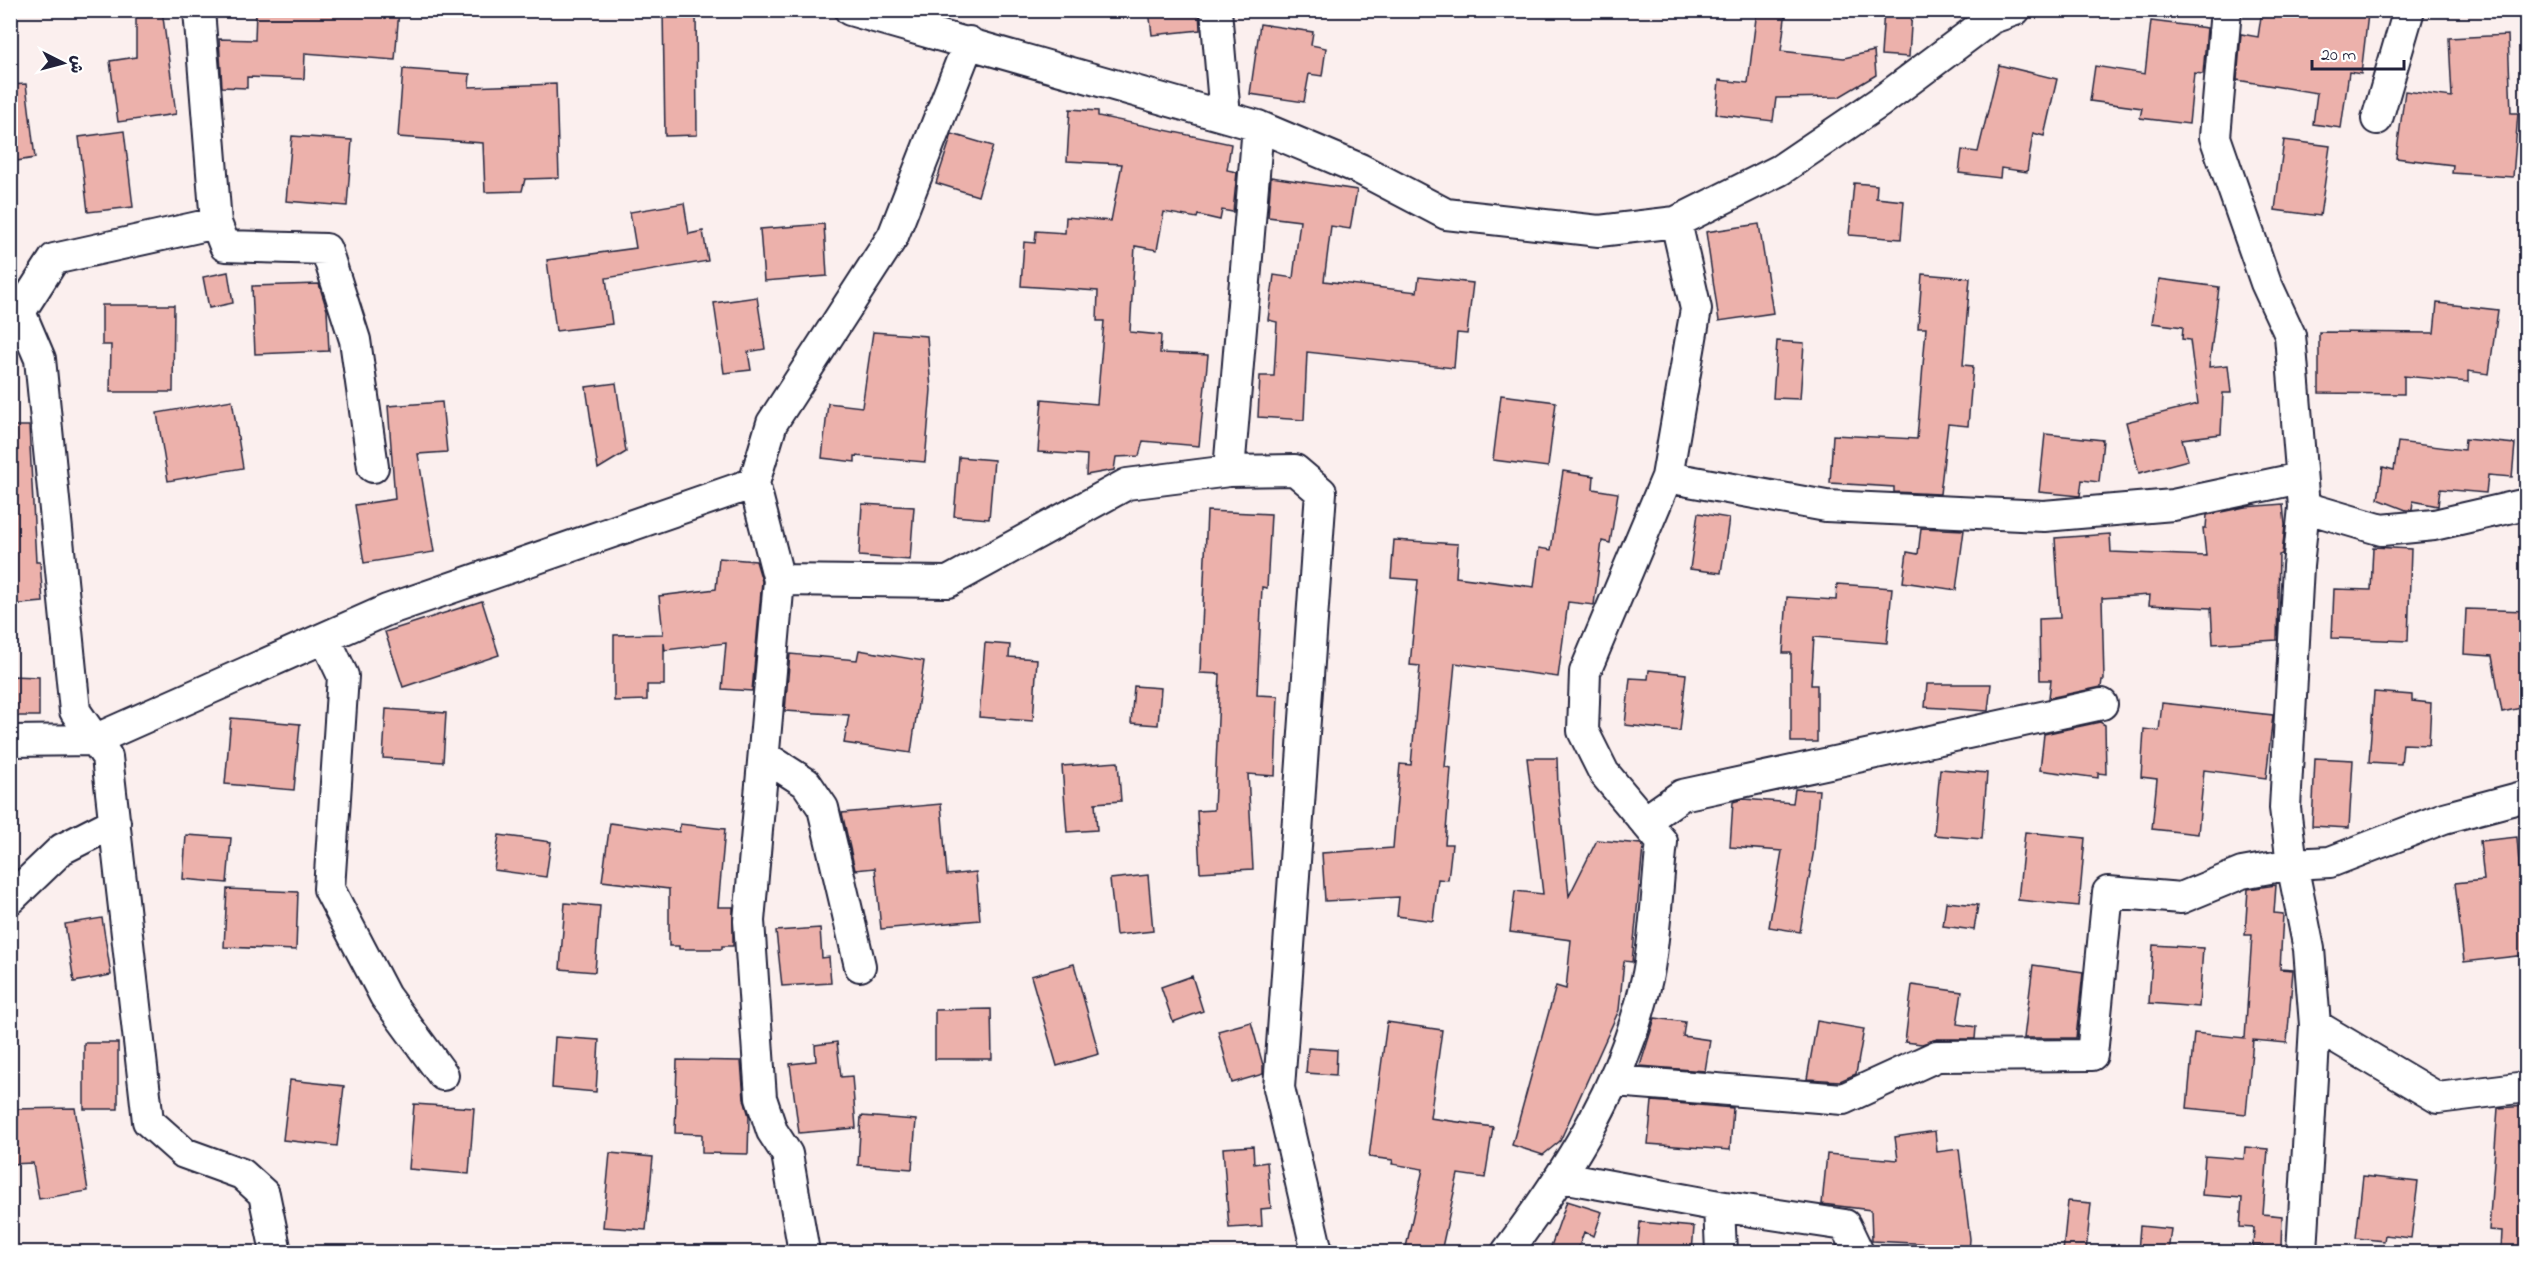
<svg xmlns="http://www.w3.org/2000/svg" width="2537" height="1263" font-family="'Indie Flower','Playpen Sans Arabic',sans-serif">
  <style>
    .building { fill: #ecb1ab; stroke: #22223b; stroke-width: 1.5 }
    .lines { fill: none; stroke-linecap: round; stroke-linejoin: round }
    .minor-casing { stroke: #22223b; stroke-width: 34 }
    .minor { stroke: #fff; stroke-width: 30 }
  </style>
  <rect width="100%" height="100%" fill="#fbefee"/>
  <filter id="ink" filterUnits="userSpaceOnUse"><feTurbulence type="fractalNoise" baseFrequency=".0167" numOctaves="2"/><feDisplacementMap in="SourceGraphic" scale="12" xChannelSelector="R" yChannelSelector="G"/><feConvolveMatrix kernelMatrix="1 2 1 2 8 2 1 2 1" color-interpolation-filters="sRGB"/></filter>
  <g filter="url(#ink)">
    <!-- building -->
    <path class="building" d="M 136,10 L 162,10 L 176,114 L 118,122 L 110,61 L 136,57 Z
      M 256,10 L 399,10 L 395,60 L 305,53 L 304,79 L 247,77 L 247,88 L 222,87 L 219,39 L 255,40 Z
      M 663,10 L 696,10 L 697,135 L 665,136 Z
      M 1149,10 L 1199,10 L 1200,30 L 1152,35 Z
      M 1757,10 L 1786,10 L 1781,51 L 1844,58 L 1874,51 L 1876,75 L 1839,97 L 1776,98 L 1773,121 L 1716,114 L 1719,80 L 1748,83 Z
      M 1884,10 L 1912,10 L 1909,57 L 1881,55 Z
      M 2262,10 L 2335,10 L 2368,14 L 2361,74 L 2349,72 L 2341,128 L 2313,124 L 2317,93 L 2237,80 L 2241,34 L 2258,37 Z
      M 2151,21 L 2207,28 L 2203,74 L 2194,73 L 2189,124 L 2140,118 L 2142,108 L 2090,101 L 2095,66 L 2145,74 Z
      M 1260,24 L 1313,32 L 1311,45 L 1326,48 L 1322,76 L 1309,74 L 1304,102 L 1250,94 Z
      M 2508,35 L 2511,113 L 2518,113 L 2513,177 L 2452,173 L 2453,165 L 2396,158 L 2405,91 L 2452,97 L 2449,38 Z
      M 1999,65 L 2057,79 L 2044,136 L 2033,133 L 2027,172 L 2001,168 L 2000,178 L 1959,173 L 1962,150 L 1978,152 Z
      M 403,69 L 470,74 L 469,87 L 556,84 L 559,178 L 525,179 L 522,191 L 485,192 L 483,143 L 398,137 Z
      M 26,84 L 35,158 L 10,162 L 10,85 Z
      M 1070,109 L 1098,111 L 1098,116 L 1231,144 L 1227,170 L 1237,172 L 1233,212 L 1222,210 L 1220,220 L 1198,215 L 1197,218 L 1164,212 L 1157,250 L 1135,246 L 1130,332 L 1161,335 L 1160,353 L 1208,355 L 1199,446 L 1143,441 L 1139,456 L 1116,457 L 1114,470 L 1086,475 L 1087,455 L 1038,452 L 1042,399 L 1097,404 L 1104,321 L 1097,321 L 1098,291 L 1021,286 L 1024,242 L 1035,243 L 1036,231 L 1065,233 L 1066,217 L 1111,221 L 1122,164 L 1067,161 Z
      M 124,131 L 133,207 L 88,212 L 79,137 Z
      M 952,134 L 993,146 L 978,196 L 936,183 Z
      M 292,136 L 352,140 L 347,206 L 286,201 Z
      M 2284,140 L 2330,146 L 2320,216 L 2275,210 Z
      M 1271,177 L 1357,190 L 1350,229 L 1331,226 L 1324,281 L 1417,292 L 1419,277 L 1473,283 L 1467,334 L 1457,333 L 1454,368 L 1307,352 L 1304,420 L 1258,417 L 1260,376 L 1274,376 L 1277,322 L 1268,320 L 1274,275 L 1293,278 L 1300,221 L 1268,217 Z
      M 1854,183 L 1877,185 L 1876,198 L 1904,201 L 1901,239 L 1849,235 Z
      M 684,203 L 689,234 L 703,231 L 708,261 L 606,278 L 612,324 L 556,331 L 547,260 L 636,248 L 630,212 Z
      M 824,224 L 827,276 L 764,281 L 760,229 Z
      M 1759,224 L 1773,313 L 1719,321 L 1706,232 Z
      M 228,272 L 233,303 L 209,308 L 203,277 Z
      M 1922,274 L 1970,278 L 1963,365 L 1973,366 L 1968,426 L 1948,424 L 1940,494 L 1894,492 L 1894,487 L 1830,483 L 1833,435 L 1917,439 L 1926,328 L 1918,328 Z
      M 2159,279 L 2219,287 L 2209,367 L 2228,365 L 2231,393 L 2223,393 L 2221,434 L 2182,439 L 2188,460 L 2139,473 L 2126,422 L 2198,404 L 2190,340 L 2182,339 L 2183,327 L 2152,323 Z
      M 319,284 L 327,310 L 329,351 L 255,354 L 252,286 Z
      M 757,297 L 765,349 L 748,352 L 751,370 L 724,373 L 714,303 Z
      M 2437,303 L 2498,310 L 2489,374 L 2468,371 L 2468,382 L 2404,376 L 2404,394 L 2319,393 L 2319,332 L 2434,333 Z
      M 102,305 L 174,305 L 173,392 L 110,392 L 111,345 L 102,345 Z
      M 873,332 L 927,336 L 931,390 L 925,462 L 855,456 L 855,462 L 822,458 L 828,403 L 862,407 Z
      M 1777,341 L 1804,343 L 1800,399 L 1773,398 Z
      M 616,383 L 626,452 L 598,469 L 586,387 Z
      M 1501,395 L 1556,402 L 1548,467 L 1493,460 Z
      M 232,400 L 243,468 L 168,481 L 157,413 Z
      M 442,402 L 447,452 L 418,454 L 434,552 L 364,563 L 355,505 L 395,499 L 388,406 Z
      M 10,426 L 29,426 L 36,562 L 40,562 L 43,602 L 10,605 Z
      M 2045,434 L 2103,440 L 2099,482 L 2082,480 L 2080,496 L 2039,492 Z
      M 2465,439 L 2515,444 L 2512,477 L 2488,475 L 2486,493 L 2440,489 L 2438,506 L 2413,501 L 2412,510 L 2406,510 L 2378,499 L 2383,467 L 2394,470 L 2398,442 L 2464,450 Z
      M 959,457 L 994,460 L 989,519 L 954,516 Z
      M 1563,471 L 1594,476 L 1593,489 L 1618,493 L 1610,543 L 1602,541 L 1594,605 L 1568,602 L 1558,677 L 1455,663 L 1445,767 L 1451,768 L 1445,844 L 1452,844 L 1448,880 L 1438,879 L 1433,921 L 1397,916 L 1399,897 L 1325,901 L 1322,853 L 1393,848 L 1400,764 L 1411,765 L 1420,666 L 1410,665 L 1418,580 L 1391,578 L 1394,540 L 1458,544 L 1456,577 L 1534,587 L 1539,548 L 1551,550 Z
      M 862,504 L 914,507 L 910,560 L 859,556 Z
      M 2283,504 L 2285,525 L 2282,554 L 2279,555 L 2277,640 L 2213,644 L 2211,608 L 2149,605 L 2150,595 L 2102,598 L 2104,680 L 2102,680 L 2101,687 L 2049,698 L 2051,680 L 2040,680 L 2039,619 L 2060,618 L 2055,538 L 2110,534 L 2111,552 L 2206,556 L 2203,528 L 2206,528 L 2207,515 L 2245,507 Z
      M 1207,511 L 1271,514 L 1267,588 L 1262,587 L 1257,695 L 1278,696 L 1275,776 L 1248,774 L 1253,869 L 1200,872 L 1197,811 L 1214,810 L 1220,674 L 1200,673 Z
      M 1698,513 L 1729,518 L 1721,573 L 1690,569 Z
      M 1921,528 L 1964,530 L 1956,590 L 1903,582 L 1907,552 L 1918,554 Z
      M 2373,547 L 2411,549 L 2408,641 L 2332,638 L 2334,589 L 2371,590 Z
      M 719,558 L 756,561 L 762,581 L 752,691 L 722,689 L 726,643 L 665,650 L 664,643 L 664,685 L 647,685 L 647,700 L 614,701 L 614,635 L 663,634 L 659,596 L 716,589 Z
      M 1837,584 L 1892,588 L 1887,643 L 1814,637 L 1811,685 L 1817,685 L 1817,742 L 1791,742 L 1791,653 L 1783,653 L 1787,597 L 1836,600 Z
      M 482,601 L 499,655 L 403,687 L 385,632 Z
      M 2466,609 L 2526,611 L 2526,707 L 2502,712 L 2492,656 L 2464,654 Z
      M 985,643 L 1010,645 L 1009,657 L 1037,659 L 1033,721 L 979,717 Z
      M 859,650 L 924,661 L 911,753 L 844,743 L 849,715 L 785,711 L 790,654 L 857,660 Z
      M 1649,670 L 1686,674 L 1680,731 L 1625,725 L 1630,678 L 1648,679 Z
      M 10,676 L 39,677 L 39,716 L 10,716 Z
      M 1927,684 L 1991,684 L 1988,711 L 1925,707 Z
      M 1134,686 L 1161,688 L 1158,725 L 1131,723 Z
      M 2374,692 L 2412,695 L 2412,701 L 2431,703 L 2429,745 L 2403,744 L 2401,764 L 2369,762 Z
      M 2162,703 L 2273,715 L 2266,778 L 2204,770 L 2198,834 L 2152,829 L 2157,779 L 2141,777 L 2144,729 L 2159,731 Z
      M 386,709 L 446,713 L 443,762 L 383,758 Z
      M 231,718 L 300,724 L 294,790 L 225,784 Z
      M 2100,722 L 2105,725 L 2106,774 L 2098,773 L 2098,778 L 2040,770 L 2044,734 Z
      M 1527,758 L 1557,758 L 1558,788 L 1569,896 L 1597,840 L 1641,844 L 1643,847 L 1632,962 L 1624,961 L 1619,1010 L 1560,1141 L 1543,1155 L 1512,1145 L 1556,986 L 1566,989 L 1571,940 L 1510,932 L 1515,891 L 1543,894 Z
      M 2315,758 L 2353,760 L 2349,828 L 2312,826 Z
      M 1118,762 L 1121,801 L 1095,803 L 1097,830 L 1067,832 L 1062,766 Z
      M 1940,769 L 1987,773 L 1982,839 L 1934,835 Z
      M 1795,789 L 1819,790 L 1814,849 L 1800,932 L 1769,927 L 1782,851 L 1730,847 L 1733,802 L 1743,799 L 1793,803 Z
      M 941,804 L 947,875 L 976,872 L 980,920 L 881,929 L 875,868 L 855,870 L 842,813 Z
      M 610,823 L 679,832 L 680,824 L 725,829 L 718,907 L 733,907 L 733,946 L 722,946 L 722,949 L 679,949 L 679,946 L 669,946 L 669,889 L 602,881 Z
      M 2025,832 L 2085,838 L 2079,906 L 2018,900 Z
      M 186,835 L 231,838 L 227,883 L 183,879 Z
      M 499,835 L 551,842 L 546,877 L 494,870 Z
      M 2517,837 L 2526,955 L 2464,962 L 2455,883 L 2484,880 L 2480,841 Z
      M 1148,875 L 1153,931 L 1116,935 L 1110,879 Z
      M 2276,885 L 2274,913 L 2283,914 L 2280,969 L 2293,970 L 2287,1043 L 2253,1040 L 2246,1114 L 2187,1108 L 2194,1033 L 2245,1038 L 2252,935 L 2245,935 L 2248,889 Z
      M 227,889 L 298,892 L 296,950 L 224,947 Z
      M 1946,902 L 1978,905 L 1974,930 L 1943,926 Z
      M 565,903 L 600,906 L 595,972 L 560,969 Z
      M 102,918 L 111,975 L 74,982 L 65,924 Z
      M 820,928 L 822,958 L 829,957 L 831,983 L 782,986 L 776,931 Z
      M 2153,945 L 2203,948 L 2199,1007 L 2149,1003 Z
      M 1074,964 L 1099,1054 L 1057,1066 L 1031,976 Z
      M 2033,965 L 2083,972 L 2076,1038 L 2024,1038 Z
      M 1192,976 L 1203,1011 L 1173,1022 L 1161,987 Z
      M 1912,985 L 1962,992 L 1957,1024 L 1976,1027 L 1975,1039 L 1937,1039 L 1922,1044 L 1905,1042 Z
      M 991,1009 L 992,1059 L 935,1059 L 935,1010 Z
      M 1655,1018 L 1685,1022 L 1683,1036 L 1710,1040 L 1705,1071 L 1640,1066 Z
      M 1817,1021 L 1864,1029 L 1856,1074 L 1840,1081 L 1807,1079 Z
      M 1251,1022 L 1263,1065 L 1263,1074 L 1232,1083 L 1218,1031 Z
      M 1387,1022 L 1442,1030 L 1430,1118 L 1493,1127 L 1485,1178 L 1458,1174 L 1441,1252 L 1405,1252 L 1423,1169 L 1392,1164 L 1393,1160 L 1369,1157 Z
      M 555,1037 L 599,1040 L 596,1092 L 552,1088 Z
      M 837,1042 L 841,1077 L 852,1076 L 856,1128 L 799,1133 L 790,1064 L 816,1061 L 815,1045 Z
      M 84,1043 L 118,1043 L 118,1109 L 84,1109 Z
      M 1308,1048 L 1337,1050 L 1336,1075 L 1306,1073 Z
      M 677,1060 L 741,1061 L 744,1099 L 749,1116 L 748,1154 L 702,1153 L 702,1134 L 675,1133 Z
      M 290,1080 L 344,1086 L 337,1146 L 283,1140 Z
      M 1652,1101 L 1733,1108 L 1730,1150 L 1648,1144 Z
      M 414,1104 L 474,1108 L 469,1174 L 409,1169 Z
      M 2526,1106 L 2524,1152 L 2526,1152 L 2526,1252 L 2501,1252 L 2502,1231 L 2489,1230 L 2498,1108 Z
      M 75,1108 L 88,1191 L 39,1199 L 33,1163 L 10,1164 L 10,1109 Z
      M 861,1116 L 916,1120 L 912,1169 L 858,1165 Z
      M 1935,1131 L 1937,1152 L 1959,1149 L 1970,1239 L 1969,1252 L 1932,1252 L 1932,1244 L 1872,1241 L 1871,1210 L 1822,1204 L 1827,1154 L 1898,1160 L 1895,1137 Z
      M 1253,1146 L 1254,1164 L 1267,1162 L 1271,1208 L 1261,1209 L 1262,1226 L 1229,1228 L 1223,1148 Z
      M 2245,1147 L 2268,1149 L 2263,1214 L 2282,1216 L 2281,1247 L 2253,1246 L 2254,1228 L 2240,1227 L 2242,1198 L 2202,1195 L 2205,1156 L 2244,1159 Z
      M 610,1153 L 653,1157 L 646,1230 L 603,1227 Z
      M 2363,1176 L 2418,1182 L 2411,1238 L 2385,1235 L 2384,1241 L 2356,1238 Z
      M 1567,1201 L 1602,1212 L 1594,1236 L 1584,1232 L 1577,1252 L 1549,1252 Z
      M 2068,1201 L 2091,1203 L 2086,1252 L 2063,1252 Z
      M 1640,1222 L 1694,1227 L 1692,1252 L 1637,1252 Z
      M 2140,1226 L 2171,1229 L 2168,1252 L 2138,1252 Z"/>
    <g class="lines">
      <defs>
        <path id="minor" d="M 850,10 L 1258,126 L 1360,169 L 1446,214 L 1599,231 L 1676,222 L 1780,170 L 1880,102 L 1992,18 L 2015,10
          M 1216,10 L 1225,116
          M 2226,10 L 2215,137 L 2266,283 L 2290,335 L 2304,507 L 2298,566 L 2285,808 L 2292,864 L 2309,949 L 2315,1025 L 2302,1252
          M 2377,119 L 2409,10
          M 216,223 L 225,246 L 326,249 L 355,340 L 373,467
          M 10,312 L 20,312 L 40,359 L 75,711 L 107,757 L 148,1121 L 184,1153 L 242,1174 L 264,1194 L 276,1252
          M 20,312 L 54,259 L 216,223 L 199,10
          M 1229,471 L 1258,126
          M 1667,477 L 1826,506 L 2044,516 L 2173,505 L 2300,478
          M 2304,507 L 2382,530 L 2434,525 L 2526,504
          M 779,580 L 948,582 L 1127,484 L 1229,471 L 1295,470 L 1321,492 L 1279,1088 L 1317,1252
          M 325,638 L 343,676 L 329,889 L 385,996 L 443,1075
          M 10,741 L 94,740 L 387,610 L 754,483
          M 764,756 L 806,783 L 823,808 L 860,966
          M 1645,821 L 1682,795 L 2102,704
          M 10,899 L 62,849 L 115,822
          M 2315,1025 L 2438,1098 L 2526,1087
          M 1615,1081 L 1843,1099 L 1937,1056 L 2092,1055 L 2108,892 L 2181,898 L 2242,873 L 2292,864 L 2330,862 L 2444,818 L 2526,796
          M 1562,1177 L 1719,1206 L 1721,1252
          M 1719,1206 L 1845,1225 L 1858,1252
          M 804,1252 L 787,1154 L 772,1131 L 761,1098 L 749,921 L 779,580 L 754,483 L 772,423 L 893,236 L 969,42
          M 1507,1252 C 1571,1166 1626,1081 1648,974 C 1656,931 1657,885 1662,842 L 1604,773 L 1583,731 L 1585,672 L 1667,477 L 1696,309 L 1676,222"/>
      </defs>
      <!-- minor casing -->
      <use href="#minor" class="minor-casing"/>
      <!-- minor -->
      <use href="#minor" class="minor"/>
    </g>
  </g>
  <!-- margin -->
  <rect width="2537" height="1263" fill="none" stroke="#fff" stroke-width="36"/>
  <rect x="18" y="18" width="2501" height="1227" fill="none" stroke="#22223b" stroke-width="2" filter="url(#ink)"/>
  <!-- north arrow -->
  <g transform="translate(63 63) rotate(96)" stroke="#ffffff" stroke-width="4.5" paint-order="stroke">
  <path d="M0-4.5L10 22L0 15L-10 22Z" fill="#22223b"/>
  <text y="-9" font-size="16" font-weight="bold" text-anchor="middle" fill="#22223b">ش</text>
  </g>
  <!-- scale -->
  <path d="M2312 60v9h92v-9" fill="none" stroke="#22223b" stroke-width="3"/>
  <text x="2321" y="60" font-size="18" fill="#22223b" stroke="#ffffff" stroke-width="4.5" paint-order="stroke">20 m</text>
</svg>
